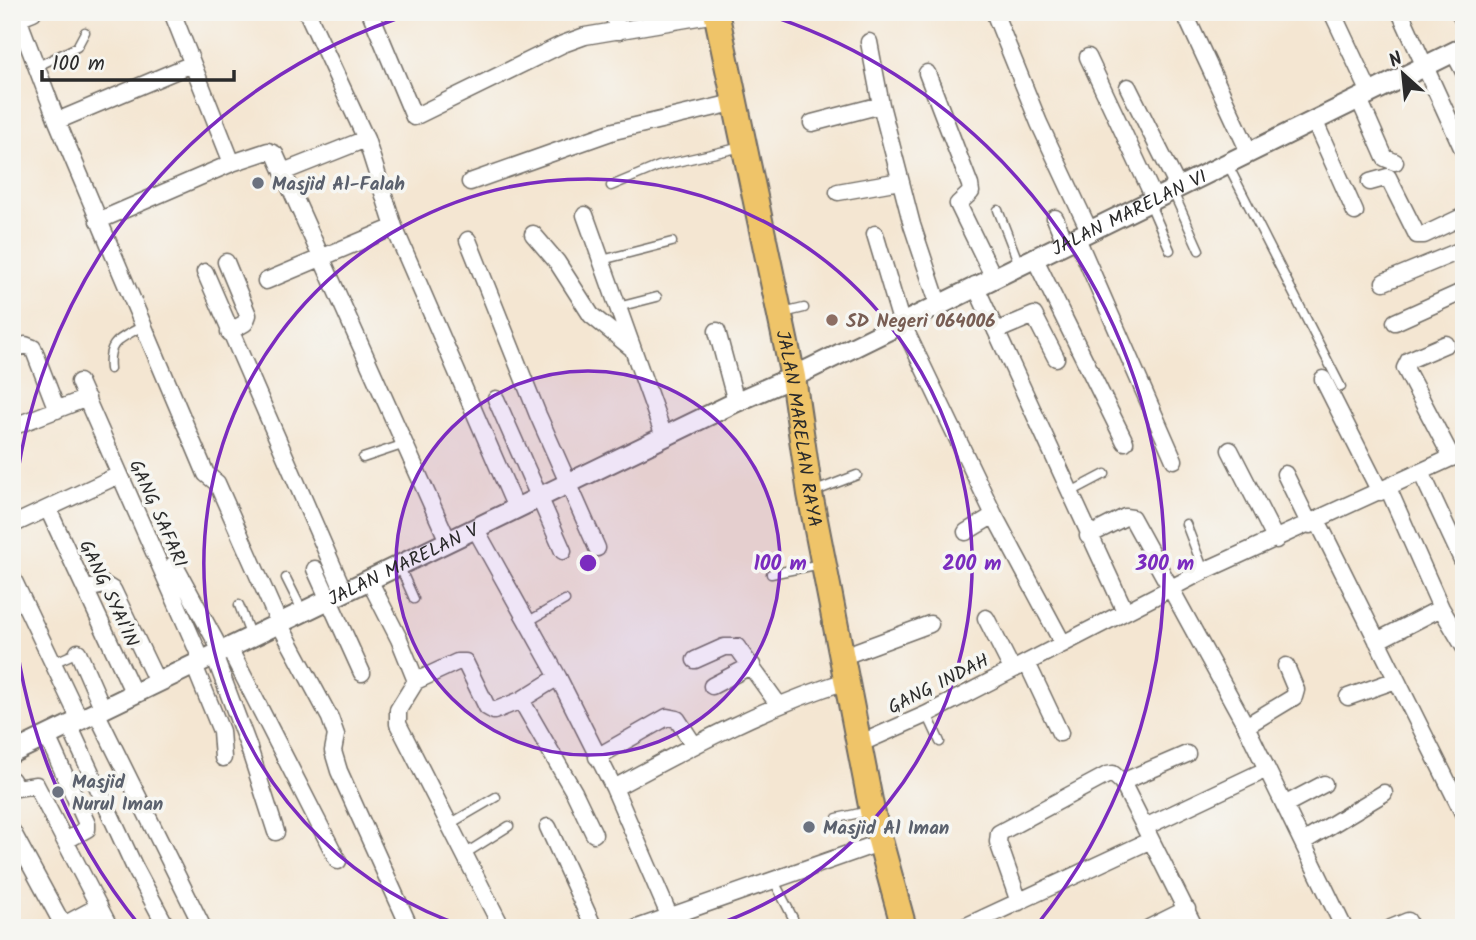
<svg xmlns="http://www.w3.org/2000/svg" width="1476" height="940" font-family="Kalam,sans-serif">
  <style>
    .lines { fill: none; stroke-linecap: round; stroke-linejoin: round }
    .service-casing { stroke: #716c65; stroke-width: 11 }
    .minor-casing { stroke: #716c65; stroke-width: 19 }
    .tertiary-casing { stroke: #716c65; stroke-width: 23 }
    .primary-casing { stroke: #716c65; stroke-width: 28 }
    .service { stroke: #fff; stroke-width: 8 }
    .minor { stroke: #fff; stroke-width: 16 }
    .tertiary { stroke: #fff; stroke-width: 19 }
    .primary { stroke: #efc469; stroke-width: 24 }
    .ring { fill: none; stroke: #7b2cbf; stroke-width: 3.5 }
    .worship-dot { fill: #6b7280; stroke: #f6f6f2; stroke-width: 2.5 }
    .education-dot { fill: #8d6e63; stroke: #f6f6f2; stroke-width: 2.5 }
    .labels { text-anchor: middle; stroke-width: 7; stroke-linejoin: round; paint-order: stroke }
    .worship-label { font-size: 19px; font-weight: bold; fill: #5b616d; stroke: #f6f6f2; text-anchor: start }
    .street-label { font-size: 19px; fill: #2b2b2b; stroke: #f6f6f2 }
    .education-label { font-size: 19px; font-weight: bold; fill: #785e54; stroke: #f6f6f2; text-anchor: start }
    .centre { fill: #7b2cbf; stroke: #f6f6f2; stroke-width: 3.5 }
    .ring-label { font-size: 21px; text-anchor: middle; font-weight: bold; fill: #7b2cbf; stroke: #f6f6f2; stroke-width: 7; stroke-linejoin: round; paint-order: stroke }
  </style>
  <rect width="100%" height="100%" fill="#f6f6f2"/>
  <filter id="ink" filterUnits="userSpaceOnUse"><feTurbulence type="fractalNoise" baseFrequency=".0143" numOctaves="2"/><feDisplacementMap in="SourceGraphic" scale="14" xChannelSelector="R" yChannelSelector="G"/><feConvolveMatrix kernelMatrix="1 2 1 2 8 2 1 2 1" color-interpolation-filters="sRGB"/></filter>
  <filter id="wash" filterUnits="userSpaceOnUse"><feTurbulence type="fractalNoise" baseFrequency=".00686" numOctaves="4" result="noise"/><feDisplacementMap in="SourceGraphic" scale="28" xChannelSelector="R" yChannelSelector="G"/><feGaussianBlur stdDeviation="1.57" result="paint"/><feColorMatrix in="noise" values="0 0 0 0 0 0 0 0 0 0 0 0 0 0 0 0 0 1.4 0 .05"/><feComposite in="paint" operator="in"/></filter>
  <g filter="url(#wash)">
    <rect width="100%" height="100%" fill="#f4e6d2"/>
  </g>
  <g filter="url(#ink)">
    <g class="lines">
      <defs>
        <path id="service" d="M 36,67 L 77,47 L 85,32
          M 1227,163 L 1341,387
          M 611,186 L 659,166 L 742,147
          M 1173,192 L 1199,250
          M 1150,204 L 1170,250
          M 998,210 L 1019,264
          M 602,260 L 672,242
          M 618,307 L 657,297
          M 783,313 L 804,308
          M 110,369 C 107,339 122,339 144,325
          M 363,458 L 405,444
          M 813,492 L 857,475
          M 1069,493 L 1105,474
          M 1186,524 L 1204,571
          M 399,565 L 414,599
          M 771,574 L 821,564
          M 286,578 L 303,612
          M 239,605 L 251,637
          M 529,621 L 565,600
          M 53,663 L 78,652
          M 927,714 L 940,742
          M 837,818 L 869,811
          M 448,825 L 496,797
          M 463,855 L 509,826
          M 773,879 L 793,918"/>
        <path id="minor" d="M 33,12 L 18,18 L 57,121 L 206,474 L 217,483 L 279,623 L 330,718 L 336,735 L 333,751 L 339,771 L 410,928
          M 172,12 L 232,163 L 268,151 L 275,154 L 448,541
          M 307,12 L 366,139 L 394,227 L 516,508
          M 370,12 L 414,117 L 563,44 L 585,36 L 716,14
          M 612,12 L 619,31
          M 994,12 L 1039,123 L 1089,230
          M 1184,12 L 1249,152
          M 1332,12 L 1370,93
          M 1400,12 L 1464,152
          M 1459,12 L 1464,22
          M 869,42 L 881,105
          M 1454,53 L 1464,72
          M 1088,57 L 1154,198
          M 927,73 L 970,185 L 971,192 L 958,204 L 993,276
          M 1128,87 L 1178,187
          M 1359,99 L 1385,158 L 1395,162
          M 1314,120 L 1355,212
          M 57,121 L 192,64
          M 812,123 L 881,105 L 912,225 L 938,303
          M 283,172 L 366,139
          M 470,182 L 614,131 L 733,103
          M 1370,182 L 1388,177 L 1417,235 L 1424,235 L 1464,216
          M 838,192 L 900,181
          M 585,215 L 664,436
          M 1055,218 L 1065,242
          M 98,221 L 232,163
          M 533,234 L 557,262 L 591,315 L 633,349
          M 875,234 L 901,321 L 994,515 L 1063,644
          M 1076,236 L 1174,460
          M 468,240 L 538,415 L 597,548
          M 1034,257 L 1125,442
          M 226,262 L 248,315 L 245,323 L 229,332
          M 205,272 L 344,592
          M 266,281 L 394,227
          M 1384,282 L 1464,249
          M 975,285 L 1125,611
          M 1395,322 L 1464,291
          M 717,331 L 736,402
          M 996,331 L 1034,315 L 1056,358
          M 1446,344 L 1409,360 L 1405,368 L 1452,458
          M 12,350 L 25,345 L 33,348 L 57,410
          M 1323,379 L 1380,492
          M 79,382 L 202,661
          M 496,399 L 563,551
          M 12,427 L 87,398
          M 1230,450 L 1276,540
          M 1421,472 L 1464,564
          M 1285,474 L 1310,525
          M 1388,488 L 1441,608
          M 48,509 L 134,694
          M 1318,522 L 1464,815
          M 12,525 L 119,475
          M 475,528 L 558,677 L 614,788 L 669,915
          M 966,532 L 994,515
          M 1088,536 L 1125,517 L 1132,518 L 1246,726 L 1344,928
          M 174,564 L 221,651
          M 315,569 L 362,673
          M 12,577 L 80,720
          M 369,580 L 399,639 L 416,681 L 398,710 L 398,724 L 502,928
          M 86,589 L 105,585 L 113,590 L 157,682
          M 986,618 L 1012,669
          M 1377,641 L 1441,608 L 1464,647
          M 229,648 L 338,861
          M 78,652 L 103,709
          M 214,655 L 248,745 L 276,832
          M 841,657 L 930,624
          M 695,660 L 724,647 L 737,647 L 778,704
          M 1027,663 L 1060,733
          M 194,665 L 221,731 L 223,758
          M 416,681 L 457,662 L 465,662 L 487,707 L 494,711 L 521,700 L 558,677
          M 712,686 L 752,665
          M 1348,697 L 1396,680
          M 521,700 L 574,792 L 594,834
          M 96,712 L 203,928
          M 69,725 L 134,866 L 167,928
          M 1246,726 L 1294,697 L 1296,690 L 1286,666
          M 47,736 L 87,824 L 87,829 L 67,840
          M 859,744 L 927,714 L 1204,571 L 1464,452
          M 597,757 L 667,717 L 677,719 L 694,745
          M 12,780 L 16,788 L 36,785 L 110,928
          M 1122,782 L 1187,754
          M 614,788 C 690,747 763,707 846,681
          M 1286,804 L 1324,784
          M 548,827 L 594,928
          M 1145,827 L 1257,774
          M 12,831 L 63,925
          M 1303,842 L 1384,793
          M 1019,902 L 998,842 L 999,833 L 1107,775 L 1113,774 L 1122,782 L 1151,840
          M 58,928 L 99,906
          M 637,928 L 879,843
          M 962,928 L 1151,840 L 1195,928
          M 1149,928 L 1187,909
          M 1391,928 L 1408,921"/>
        <g id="tertiary">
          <path id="s1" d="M 12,753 L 736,402 L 793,377 L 1464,47"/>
        </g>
        <g id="primary">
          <path id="s2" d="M 716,12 L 793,377 L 810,494 L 872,811 L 904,928"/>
        </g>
      </defs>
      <!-- service casing -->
      <use href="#service" class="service-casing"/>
      <!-- minor casing -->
      <use href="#minor" class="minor-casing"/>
      <!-- tertiary casing -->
      <use href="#tertiary" class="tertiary-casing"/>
      <!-- primary casing -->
      <use href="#primary" class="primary-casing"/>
      <!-- service -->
      <use href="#service" class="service"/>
      <!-- minor -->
      <use href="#minor" class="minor"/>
      <!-- tertiary -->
      <use href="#tertiary" class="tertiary"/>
      <!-- primary -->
      <use href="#primary" class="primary"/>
    </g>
  </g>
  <!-- distance rings -->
  <circle cx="588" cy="563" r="192" fill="#7b2cbf" fill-opacity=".12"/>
  <g class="ring">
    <circle cx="588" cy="563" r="192"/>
    <path d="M466 927A384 384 0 1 1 710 927"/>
    <path d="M140 926A577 577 0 0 1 12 603M12 523A577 577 0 0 1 414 13M762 13A577 577 0 0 1 1036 926"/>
  </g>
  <!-- markers -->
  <g class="worship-dot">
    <circle cx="258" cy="183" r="7"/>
    <circle cx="58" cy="792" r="7"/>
    <circle cx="809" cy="827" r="7"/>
  </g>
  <circle class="education-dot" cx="832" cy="320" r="7"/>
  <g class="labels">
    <!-- worship labels -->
    <g class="worship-label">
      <text x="272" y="190">Masjid Al-Falah</text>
      <text x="72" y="788">Masjid<tspan x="72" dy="22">Nurul Iman</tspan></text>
      <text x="823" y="834">Masjid Al Iman</text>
    </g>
    <!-- street labels -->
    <g class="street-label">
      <text dy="7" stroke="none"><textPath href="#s1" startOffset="1241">JALAN MARELAN VI</textPath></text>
      <text dy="7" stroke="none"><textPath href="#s2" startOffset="425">JALAN MARELAN RAYA</textPath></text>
      <text transform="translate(159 513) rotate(66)" y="7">GANG SAFARI</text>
      <text dy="7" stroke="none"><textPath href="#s1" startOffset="434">JALAN MARELAN V</textPath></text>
      <text transform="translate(110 593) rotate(65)" y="7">GANG SYAI'IN</text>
      <text transform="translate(938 683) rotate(-27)" y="7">GANG INDAH</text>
    </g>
    <!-- education labels -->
    <g class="education-label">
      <text x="846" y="327">SD Negeri 064006</text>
    </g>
  </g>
  <circle cx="588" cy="563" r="10" class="centre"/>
  <g class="ring-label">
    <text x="780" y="570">100 m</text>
    <text x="972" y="570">200 m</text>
    <text x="1165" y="570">300 m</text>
  </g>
  <!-- margin -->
  <rect width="1476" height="940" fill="none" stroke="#f6f6f2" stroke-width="42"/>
  <!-- north arrow -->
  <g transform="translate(1403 74) rotate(333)" stroke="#f6f6f2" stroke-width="5" paint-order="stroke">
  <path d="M0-5L12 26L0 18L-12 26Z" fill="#2b2b2b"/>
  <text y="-10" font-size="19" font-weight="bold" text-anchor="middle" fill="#2b2b2b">N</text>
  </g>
  <!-- scale -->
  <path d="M42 70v10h192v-10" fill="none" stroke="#2b2b2b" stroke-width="3.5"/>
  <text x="52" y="70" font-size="21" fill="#2b2b2b" stroke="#f6f6f2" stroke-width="5" paint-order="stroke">100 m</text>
</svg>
